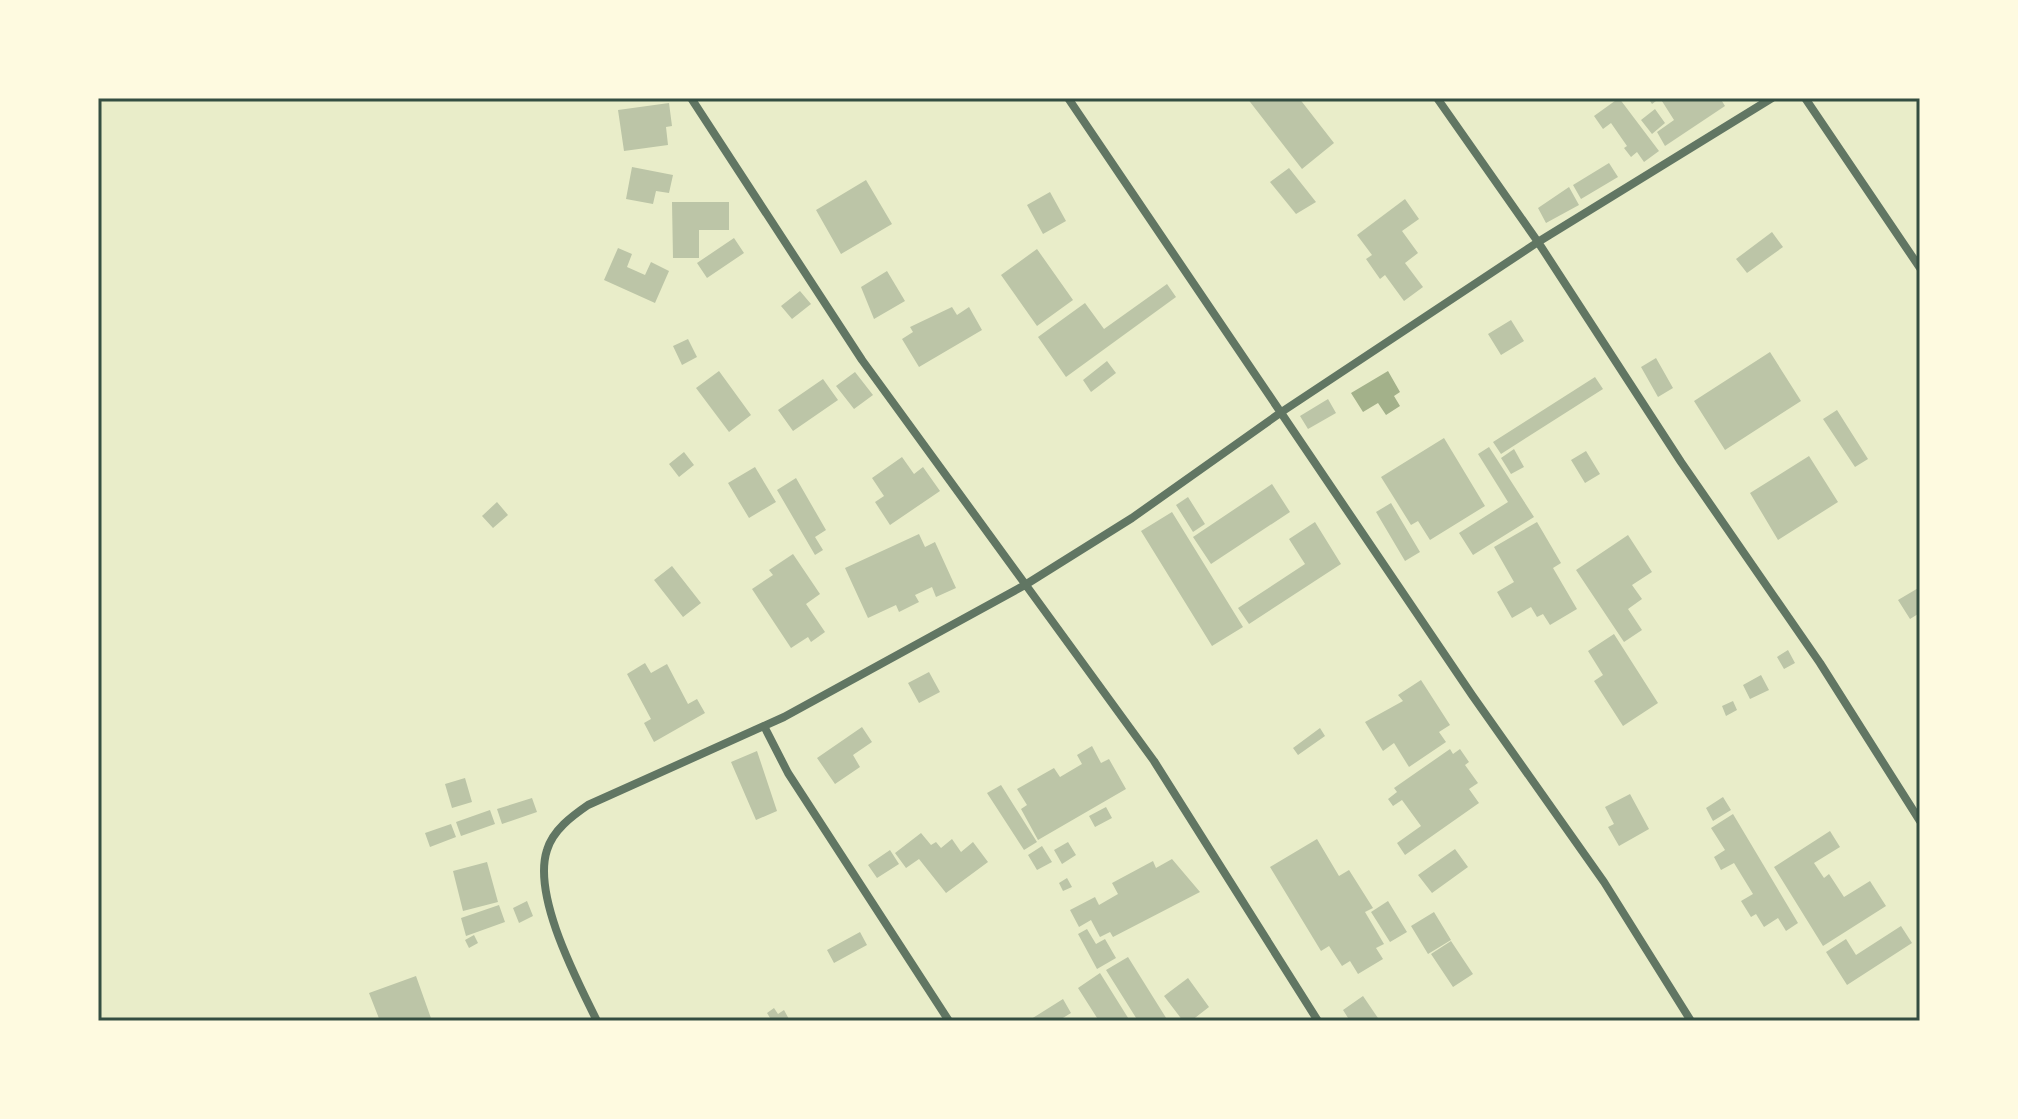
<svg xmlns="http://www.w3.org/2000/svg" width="2018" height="1119" font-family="'Crimson Pro',serif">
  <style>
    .water { fill: #a3b18a }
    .building { fill: #bcc5a7 }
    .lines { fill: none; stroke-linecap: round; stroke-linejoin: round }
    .minor { stroke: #617663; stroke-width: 8 }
    .neatline { fill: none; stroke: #344e41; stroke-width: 3 }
  </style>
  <rect width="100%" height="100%" fill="#e9edc9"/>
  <!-- water -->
  <path class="water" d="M 1388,371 L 1400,392 L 1394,396 L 1400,406 L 1386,415 L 1378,403 L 1363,412 L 1351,393 Z"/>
  <!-- building -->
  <path class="building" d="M 1247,98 L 1299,98 L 1334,143 L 1302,169 Z
    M 1619,98 L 1659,151 L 1644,162 L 1637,152 L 1631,157 L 1624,148 L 1627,146 L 1611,123 L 1603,129 L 1594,116 Z
    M 1648,98 L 1720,98 L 1725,106 L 1665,146 L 1657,132 L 1674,120 L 1660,98 L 1652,104 Z
    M 669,103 L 672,126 L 666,127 L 668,145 L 624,151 L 618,110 Z
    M 1655,109 L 1665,123 L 1652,134 L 1641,120 Z
    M 1609,163 L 1618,177 L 1581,199 L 1573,185 Z
    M 632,167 L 673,175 L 669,193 L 656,191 L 653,204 L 626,199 Z
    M 1289,168 L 1316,202 L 1296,214 L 1270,182 Z
    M 866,180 L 892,224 L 841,254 L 816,210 Z
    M 1569,187 L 1579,205 L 1546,223 L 1538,208 Z
    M 1050,192 L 1066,221 L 1043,234 L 1027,205 Z
    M 1405,199 L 1419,219 L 1402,231 L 1418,253 L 1405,263 L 1423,287 L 1404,301 L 1385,275 L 1380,279 L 1366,259 L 1372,255 L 1357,235 Z
    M 672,202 L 729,202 L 729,230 L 699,230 L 699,258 L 673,258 Z
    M 1772,232 L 1783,247 L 1747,273 L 1736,259 Z
    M 734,238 L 744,253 L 707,278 L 697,263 Z
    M 618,248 L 632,254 L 627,267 L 645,275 L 651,262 L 669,271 L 655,303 L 604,280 Z
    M 1037,249 L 1073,300 L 1037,326 L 1001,275 Z
    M 887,271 L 905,301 L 874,319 L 861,287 Z
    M 1167,284 L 1176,297 L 1066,377 L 1038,337 L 1085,303 L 1104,329 Z
    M 800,291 L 811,304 L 792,319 L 781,306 Z
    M 952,307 L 957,315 L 969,307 L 982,330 L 919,367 L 902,339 L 913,332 L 910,327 Z
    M 1511,320 L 1524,341 L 1501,355 L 1488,334 Z
    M 688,339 L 697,357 L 682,365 L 673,346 Z
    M 1770,352 L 1801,401 L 1725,450 L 1694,401 Z
    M 1656,358 L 1673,388 L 1658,397 L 1641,367 Z
    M 1107,361 L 1116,373 L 1091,392 L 1083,380 Z
    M 719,371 L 751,415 L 729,432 L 696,388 Z
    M 855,372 L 873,395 L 854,409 L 836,386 Z
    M 1595,377 L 1603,389 L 1501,454 L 1493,442 Z
    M 823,379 L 838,400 L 793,431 L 778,410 Z
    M 1328,399 L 1336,413 L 1308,429 L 1300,416 Z
    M 1837,410 L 1868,459 L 1855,467 L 1823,419 Z
    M 1444,438 L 1485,506 L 1430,540 L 1418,521 L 1411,525 L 1381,477 Z
    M 1489,447 L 1534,517 L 1473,555 L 1459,533 L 1508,502 L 1478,454 Z
    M 1514,449 L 1524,467 L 1511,474 L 1501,458 Z
    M 1586,451 L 1600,474 L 1585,483 L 1571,460 Z
    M 684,452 L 694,465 L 679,477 L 669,464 Z
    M 1809,456 L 1838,502 L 1778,540 L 1750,493 Z
    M 902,457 L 914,474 L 923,467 L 940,491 L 890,525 L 875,502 L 884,496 L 872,478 Z
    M 755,467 L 776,502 L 749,518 L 728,483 Z
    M 796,478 L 826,530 L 815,537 L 823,550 L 815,555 L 777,490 Z
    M 1272,484 L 1290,512 L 1211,564 L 1193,537 Z
    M 1188,497 L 1205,524 L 1193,532 L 1176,505 Z
    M 497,502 L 508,515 L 493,528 L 482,516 Z
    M 1391,503 L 1420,552 L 1405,561 L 1376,512 Z
    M 1172,512 L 1243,627 L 1212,646 L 1141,531 Z
    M 1315,522 L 1341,564 L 1249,624 L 1238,608 L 1305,564 L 1289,539 Z
    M 1537,522 L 1561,563 L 1553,568 L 1577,609 L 1550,625 L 1543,614 L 1537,617 L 1531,607 L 1512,618 L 1497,592 L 1514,582 L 1494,547 Z
    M 919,534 L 925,547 L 935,542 L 956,588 L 936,597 L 932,587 L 915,595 L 919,602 L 899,612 L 896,605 L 868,618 L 845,568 Z
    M 1628,535 L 1652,572 L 1632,585 L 1642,599 L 1628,609 L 1642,630 L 1624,642 L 1576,570 Z
    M 793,554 L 820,594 L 806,604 L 825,632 L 811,642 L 808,637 L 791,648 L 752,589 L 773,575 L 769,570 Z
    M 672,566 L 701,603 L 683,617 L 654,580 Z
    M 1920,587 L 1920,617 L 1918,614 L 1910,619 L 1898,600 Z
    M 1614,634 L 1658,703 L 1623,726 L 1594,681 L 1603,675 L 1588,651 Z
    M 1788,650 L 1795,663 L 1784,669 L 1777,657 Z
    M 645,663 L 651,673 L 667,664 L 688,704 L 697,699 L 705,713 L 654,742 L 644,723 L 651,719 L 627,674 Z
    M 929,672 L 940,692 L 919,703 L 908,683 Z
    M 1761,675 L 1769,690 L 1750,699 L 1743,685 Z
    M 1421,680 L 1450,725 L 1439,732 L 1446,742 L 1409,767 L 1394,743 L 1383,751 L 1365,722 L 1403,701 L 1398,695 Z
    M 1733,701 L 1737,710 L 1726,716 L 1722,706 Z
    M 862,727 L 872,742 L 853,755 L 860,767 L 835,784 L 817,758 Z
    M 1320,728 L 1325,736 L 1298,755 L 1293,748 Z
    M 1092,746 L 1101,763 L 1109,759 L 1126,789 L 1038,840 L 1021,809 L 1027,805 L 1017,789 L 1054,768 L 1060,777 L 1082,764 L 1077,755 Z
    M 1450,749 L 1453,754 L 1460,749 L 1469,762 L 1465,765 L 1478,783 L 1469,789 L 1479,803 L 1405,855 L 1397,843 L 1421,826 L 1402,800 L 1393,806 L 1388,799 L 1397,792 L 1394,788 Z
    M 757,751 L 777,811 L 756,820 L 731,762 Z
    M 465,778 L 472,802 L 452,808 L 445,784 Z
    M 1001,785 L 1037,842 L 1024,850 L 987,793 Z
    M 1630,794 L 1649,829 L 1619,846 L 1608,827 L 1614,824 L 1605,807 Z
    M 1723,797 L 1731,810 L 1713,821 L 1706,808 Z
    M 532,798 L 537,812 L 502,824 L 497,809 Z
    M 1106,807 L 1112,818 L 1095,827 L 1089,816 Z
    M 490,810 L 495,824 L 461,836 L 456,822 Z
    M 1733,814 L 1798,923 L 1786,931 L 1778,918 L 1764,927 L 1756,914 L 1751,917 L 1741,901 L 1753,894 L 1734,863 L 1721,870 L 1714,857 L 1725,850 L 1711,828 Z
    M 451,824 L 456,837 L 430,847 L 425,833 Z
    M 1830,831 L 1840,847 L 1814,863 L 1824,878 L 1829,874 L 1844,897 L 1870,881 L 1886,906 L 1823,946 L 1774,867 Z
    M 921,833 L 931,845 L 936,842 L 941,848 L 952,839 L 961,852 L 973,842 L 988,862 L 946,893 L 919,859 L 906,868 L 895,853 Z
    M 1317,839 L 1339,876 L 1349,870 L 1373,908 L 1365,912 L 1384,944 L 1376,948 L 1383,959 L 1358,974 L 1350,961 L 1342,966 L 1329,946 L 1321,951 L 1270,867 Z
    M 1068,842 L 1076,855 L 1062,864 L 1054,850 Z
    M 1042,846 L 1052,862 L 1037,870 L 1028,855 Z
    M 1455,849 L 1468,867 L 1432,893 L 1418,875 Z
    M 890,850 L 899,864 L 877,878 L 868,865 Z
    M 1172,859 L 1200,892 L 1113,937 L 1110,932 L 1100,937 L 1091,920 L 1079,927 L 1070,910 L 1095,897 L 1099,905 L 1118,894 L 1112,883 L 1153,861 L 1156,868 Z
    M 487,862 L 498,902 L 463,911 L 453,871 Z
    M 1067,878 L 1072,887 L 1063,891 L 1059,883 Z
    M 527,901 L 533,916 L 519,923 L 513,908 Z
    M 1388,901 L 1407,932 L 1390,942 L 1371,912 Z
    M 499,905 L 505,922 L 466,936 L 461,918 Z
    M 1434,912 L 1451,940 L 1428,954 L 1411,926 Z
    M 1901,926 L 1912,943 L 1847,985 L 1826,952 L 1846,939 L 1856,955 Z
    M 1087,929 L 1096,944 L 1105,939 L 1116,958 L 1097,969 L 1078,934 Z
    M 860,932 L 867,945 L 834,963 L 827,950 Z
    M 474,935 L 478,943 L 469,948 L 465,940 Z
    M 1451,941 L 1473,974 L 1453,987 L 1431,954 Z
    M 1128,957 L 1168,1021 L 1138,1021 L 1106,970 Z
    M 1100,973 L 1130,1021 L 1099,1021 L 1078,988 Z
    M 416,976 L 432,1021 L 380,1021 L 369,993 Z
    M 1188,978 L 1209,1007 L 1191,1021 L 1183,1021 L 1164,996 Z
    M 1363,996 L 1380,1021 L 1350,1021 L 1343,1010 Z
    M 1063,999 L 1071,1013 L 1058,1021 L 1028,1021 Z
    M 774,1008 L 778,1014 L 784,1010 L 790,1021 L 772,1021 L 767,1013 Z"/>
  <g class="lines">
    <!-- minor -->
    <path class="minor" d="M 691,98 L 862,360 L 1154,761 L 1318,1021
      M 1068,98 L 1472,695 L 1604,882 L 1691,1021
      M 1437,98 L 1538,242 L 1681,462 L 1820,663 L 1920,821
      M 1805,98 L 1920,268
      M 764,726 L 788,773 L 949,1021
      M 597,1021 C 577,980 532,896 547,850 C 553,830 572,816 588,805 L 784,717 L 1025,585 L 1132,518 L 1283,411 L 1538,242 L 1772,98"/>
  </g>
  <!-- border -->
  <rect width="2018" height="1119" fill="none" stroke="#fefae0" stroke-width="200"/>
  <rect x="100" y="100" width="1818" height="919" class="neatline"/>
</svg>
